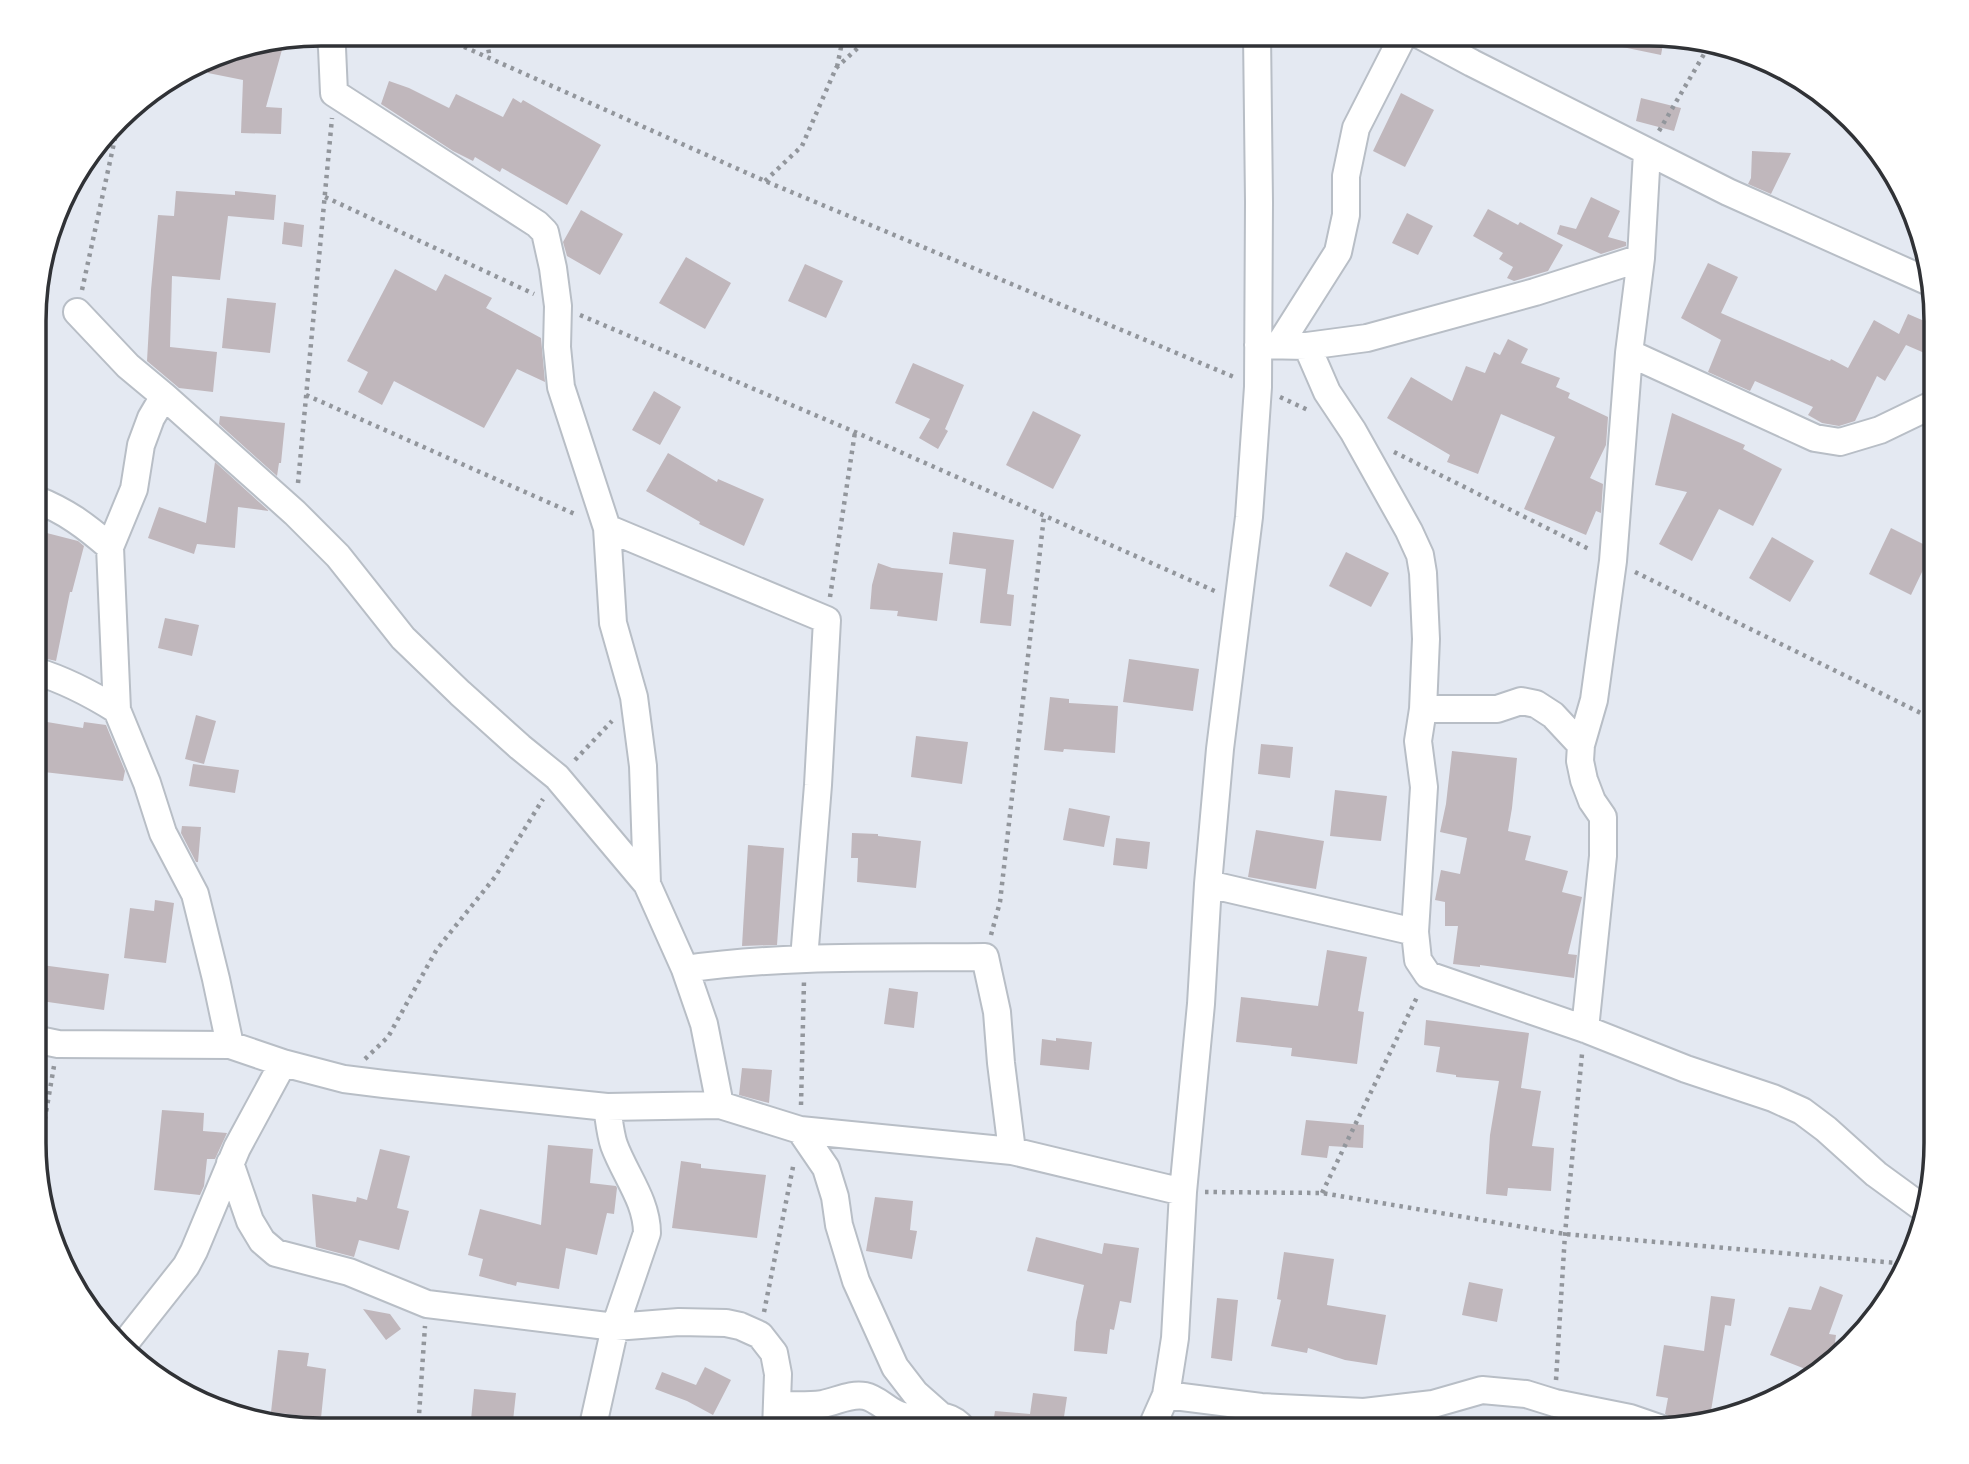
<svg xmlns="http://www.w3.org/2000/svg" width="1969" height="1464" font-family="'DejaVu Sans',sans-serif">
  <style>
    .building { fill: #c0b7bc }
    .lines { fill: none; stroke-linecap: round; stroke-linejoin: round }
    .minor-casing { stroke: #b8bec6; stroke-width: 30 }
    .path { stroke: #92969c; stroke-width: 4.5; stroke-dasharray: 3.5 5; stroke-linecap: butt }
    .minor { stroke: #fff; stroke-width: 26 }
    .rim { fill: none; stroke: #303236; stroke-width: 3.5 }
  </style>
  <rect width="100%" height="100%" fill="#e4e9f2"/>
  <!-- building -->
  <path class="building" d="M 1603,34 L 1665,34 L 1661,55 L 1603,43 Z
    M 285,39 L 266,107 L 282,108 L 281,134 L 241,133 L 243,80 L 208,73 L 211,58 L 228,49 Z
    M 389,81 L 409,88 L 449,108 L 456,94 L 503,117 L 513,98 L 521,103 L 523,100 L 601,145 L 567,205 L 502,168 L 500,172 L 475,157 L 473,161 L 453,151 L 381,104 Z
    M 1401,93 L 1434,110 L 1405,167 L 1373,151 Z
    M 1641,98 L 1681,108 L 1674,131 L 1636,121 Z
    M 1752,151 L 1791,153 L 1771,194 L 1748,184 L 1751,178 Z
    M 176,191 L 235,195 L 235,191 L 276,195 L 274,220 L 228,216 L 220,280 L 172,276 L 170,347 L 217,352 L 213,392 L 179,388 L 147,361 L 151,290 L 158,215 L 174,216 Z
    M 1591,197 L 1620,211 L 1608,237 L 1626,242 L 1626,246 L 1601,254 L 1557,234 L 1560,225 L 1576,229 Z
    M 1488,209 L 1518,225 L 1520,222 L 1563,245 L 1548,271 L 1514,281 L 1507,278 L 1513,267 L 1499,259 L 1503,253 L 1473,236 Z
    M 581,210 L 623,234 L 600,275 L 567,256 L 563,242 Z
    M 1407,213 L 1433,226 L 1418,255 L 1392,243 Z
    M 284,222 L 304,225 L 302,247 L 282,244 Z
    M 686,257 L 731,283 L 705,329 L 659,303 Z
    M 1708,263 L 1738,277 L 1721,313 L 1830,361 L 1831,359 L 1848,368 L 1874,320 L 1899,334 L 1908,314 L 1936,326 L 1936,358 L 1906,345 L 1885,381 L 1877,376 L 1855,421 L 1839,426 L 1822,423 L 1808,415 L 1813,407 L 1755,381 L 1750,391 L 1708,372 L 1721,340 L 1681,318 Z
    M 805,264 L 843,281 L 826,318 L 788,301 Z
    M 395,269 L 436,291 L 445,274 L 492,298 L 486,308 L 541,338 L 545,382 L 517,369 L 484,428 L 394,381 L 382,405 L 358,392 L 368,372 L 347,361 Z
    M 227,298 L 276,303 L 270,353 L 222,348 Z
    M 1508,339 L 1528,349 L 1521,363 L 1560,378 L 1556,387 L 1570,393 L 1568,398 L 1608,417 L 1606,445 L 1590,478 L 1603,484 L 1601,513 L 1596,511 L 1586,535 L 1524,509 L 1555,437 L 1501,414 L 1478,474 L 1447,462 L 1450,455 L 1387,418 L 1411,377 L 1452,401 L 1466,366 L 1485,373 L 1494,352 L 1500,355 Z
    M 913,363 L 964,385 L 945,429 L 948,431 L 938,449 L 919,438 L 930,419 L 895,403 Z
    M 654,391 L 681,407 L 660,445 L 632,430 Z
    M 1033,411 L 1081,435 L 1053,489 L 1006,465 Z
    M 1672,413 L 1745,445 L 1743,449 L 1782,469 L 1753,526 L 1719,509 L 1692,561 L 1659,544 L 1687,492 L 1655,485 Z
    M 220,416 L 285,423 L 281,463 L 279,463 L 277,476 L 219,424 Z
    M 668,453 L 717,482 L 718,479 L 764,499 L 744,546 L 699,524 L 700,522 L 646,491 Z
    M 215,462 L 269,511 L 238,507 L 235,548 L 197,544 L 194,554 L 148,538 L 159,507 L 206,523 Z
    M 1891,528 L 1933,549 L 1911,595 L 1869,574 Z
    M 35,530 L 78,541 L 84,546 L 72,592 L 70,592 L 56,661 L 35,656 Z
    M 953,532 L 1014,540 L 1007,594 L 1014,595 L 1011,626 L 980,623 L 986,569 L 949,564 Z
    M 1772,537 L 1814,561 L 1790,602 L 1749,578 Z
    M 1346,552 L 1389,573 L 1371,607 L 1329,586 Z
    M 878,563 L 892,568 L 943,573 L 937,621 L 897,616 L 898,611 L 870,609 L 872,585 Z
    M 165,618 L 199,625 L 192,656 L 158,648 Z
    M 1129,659 L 1199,669 L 1193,711 L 1123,702 Z
    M 1050,697 L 1069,699 L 1069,703 L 1118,706 L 1115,753 L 1064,749 L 1063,752 L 1044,750 Z
    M 196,715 L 216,721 L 204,764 L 185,759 Z
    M 35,720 L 83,728 L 84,722 L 106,725 L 125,771 L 123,781 L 35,771 Z
    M 916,736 L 968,742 L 962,784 L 911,777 Z
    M 1261,744 L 1293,747 L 1290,778 L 1258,774 Z
    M 1452,751 L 1517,758 L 1512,808 L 1508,831 L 1531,836 L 1525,860 L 1568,871 L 1562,892 L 1582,897 L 1568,954 L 1577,955 L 1574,978 L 1480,965 L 1480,967 L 1453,964 L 1458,926 L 1445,926 L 1445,902 L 1435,900 L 1441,870 L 1460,874 L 1467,838 L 1440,832 L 1446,804 Z
    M 193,764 L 239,770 L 235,793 L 189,786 Z
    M 1335,790 L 1387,796 L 1381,841 L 1330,836 Z
    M 1069,808 L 1110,816 L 1104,847 L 1063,840 Z
    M 182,826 L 201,827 L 198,862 L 196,862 L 181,833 Z
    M 1256,830 L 1324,841 L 1316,889 L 1248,877 Z
    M 852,833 L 878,834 L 878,836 L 921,841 L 916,888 L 857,882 L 858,858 L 851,858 Z
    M 1116,838 L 1150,842 L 1147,869 L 1113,865 Z
    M 748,845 L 784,848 L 777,945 L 742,946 Z
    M 155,900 L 174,903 L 166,963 L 124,958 L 130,908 L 154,911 Z
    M 1327,950 L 1367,957 L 1358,1011 L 1364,1012 L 1357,1064 L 1291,1056 L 1292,1048 L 1236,1042 L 1241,997 L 1318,1006 Z
    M 34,964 L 109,974 L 104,1010 L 34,1000 Z
    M 889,988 L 918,992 L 914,1028 L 884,1024 Z
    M 1426,1020 L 1529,1033 L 1521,1088 L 1541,1091 L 1532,1146 L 1554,1148 L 1551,1191 L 1508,1188 L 1507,1196 L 1486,1194 L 1490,1135 L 1499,1081 L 1456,1077 L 1456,1075 L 1436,1072 L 1440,1047 L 1424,1045 Z
    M 1056,1038 L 1092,1042 L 1089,1070 L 1040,1065 L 1042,1039 L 1056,1041 Z
    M 742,1068 L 772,1070 L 769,1103 L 739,1095 Z
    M 162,1110 L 204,1113 L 203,1131 L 227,1133 L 215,1159 L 207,1159 L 204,1186 L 200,1195 L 154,1190 Z
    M 1306,1120 L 1364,1125 L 1363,1148 L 1329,1146 L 1327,1158 L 1301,1155 Z
    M 548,1145 L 593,1149 L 590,1183 L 616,1186 L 617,1188 L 614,1214 L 607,1213 L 597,1255 L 566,1248 L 559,1289 L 517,1282 L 516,1286 L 479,1276 L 483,1259 L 468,1255 L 480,1209 L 541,1225 Z
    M 380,1149 L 410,1156 L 397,1208 L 409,1211 L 399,1250 L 359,1240 L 354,1257 L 316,1247 L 312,1194 L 356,1202 L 357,1197 L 367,1200 Z
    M 681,1161 L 701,1164 L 701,1168 L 766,1175 L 757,1238 L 672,1228 Z
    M 875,1197 L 913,1201 L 910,1230 L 917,1231 L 912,1259 L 866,1251 Z
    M 1036,1237 L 1102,1254 L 1104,1243 L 1139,1248 L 1131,1303 L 1120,1301 L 1114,1330 L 1110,1329 L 1107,1354 L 1074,1351 L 1076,1322 L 1084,1285 L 1027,1271 Z
    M 1284,1252 L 1334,1259 L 1327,1305 L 1386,1315 L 1377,1365 L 1345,1360 L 1308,1348 L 1307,1353 L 1271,1346 L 1281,1300 L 1277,1299 Z
    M 1469,1282 L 1503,1289 L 1497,1322 L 1462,1315 Z
    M 1820,1286 L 1843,1295 L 1829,1334 L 1836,1335 L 1833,1357 L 1813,1372 L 1770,1355 L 1789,1307 L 1811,1310 Z
    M 1711,1296 L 1735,1299 L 1731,1326 L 1725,1325 L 1710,1417 L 1692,1421 L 1670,1417 L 1665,1414 L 1668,1398 L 1656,1396 L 1664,1345 L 1704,1351 Z
    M 1217,1298 L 1238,1300 L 1232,1361 L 1211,1358 Z
    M 363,1309 L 390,1314 L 401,1329 L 386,1340 Z
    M 278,1350 L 309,1353 L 307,1366 L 326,1369 L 321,1418 L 271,1412 Z
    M 705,1367 L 731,1380 L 713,1415 L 687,1401 L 655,1389 L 662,1372 L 696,1385 Z
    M 474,1389 L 516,1393 L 512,1430 L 470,1430 Z
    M 1033,1393 L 1067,1397 L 1062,1430 L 992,1430 L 995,1411 L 1030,1414 Z"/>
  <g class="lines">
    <defs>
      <path id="minor" d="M 329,33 L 332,48 L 334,93 L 537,224 L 545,232 L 553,268 L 558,306 L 557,347 L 561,387 L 607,528 L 613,623 L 634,697 L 643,766 L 647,884 L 685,969 L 704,1024 L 720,1105
        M 1418,34 L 1472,63 L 1728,192 L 1927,281
        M 77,312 L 128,366 L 164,396
        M 1258,345 L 1307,346 L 1367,338 L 1535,292 L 1641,258
        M 1279,345 L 1338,252 L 1346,215 L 1346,176 L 1356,128 L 1404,34
        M 1307,346 L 1327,392 L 1353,431 L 1409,531 L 1420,555 L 1423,573 L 1426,639 L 1423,709 L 1418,741 L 1424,787 L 1415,932 L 1418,960 L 1428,975 L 1585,1029 L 1686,1069 L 1773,1098 L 1802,1111 L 1826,1129 L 1876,1174 L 1924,1209
        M 1629,353 L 1815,438 L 1840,442 L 1880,430 L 1936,403
        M 35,499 C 66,511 86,526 110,547
        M 607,528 L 827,620 L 818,785 L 804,959
        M 35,671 C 65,680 90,693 117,710
        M 1423,709 L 1497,709 L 1521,701 L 1536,704 L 1553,715 L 1581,745
        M 1208,884 L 1415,932
        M 685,969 C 784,955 885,958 985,957 L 997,1012 L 1001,1063 L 1012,1151
        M 1585,1029 L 1603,856 L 1603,817 L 1592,801 L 1584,780 L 1580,761 L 1581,745 L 1594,700 L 1613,561 L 1629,353 L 1641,258 L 1647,152
        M 34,1039 L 58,1044 L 230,1045 L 283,1063 L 344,1079 L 384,1084 L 607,1107 L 720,1105 L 800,1130 L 1012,1151 L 1183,1192
        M 230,1045 L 216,979 L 195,894 L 163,833 L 147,783 L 117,710 L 110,547 L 134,489 L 141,445 L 151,418 L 164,396 L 295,513 L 338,556 L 403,638 L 460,693 L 520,747 L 557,777 L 647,884
        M 800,1130 L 826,1168 L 835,1197 L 839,1225 L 856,1281 L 895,1367 L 915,1393 L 941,1416
        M 230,1163 L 250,1221 L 262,1241 L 276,1253 L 349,1272 L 427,1304 L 615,1327 L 679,1322 L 726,1323 L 740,1326 L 760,1335 L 774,1353 L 778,1374 L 776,1430
        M 122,1347 L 186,1266 L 194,1251 L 237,1148 L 283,1063
        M 1166,1395 L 1261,1407 L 1364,1412 L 1362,1431
        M 778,1405 C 792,1405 808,1406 822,1404 C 836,1402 850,1393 865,1396 C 879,1399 889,1413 903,1416 C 927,1421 946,1407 964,1430
        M 1364,1412 L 1433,1404 L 1482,1390 L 1526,1394 L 1555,1403 L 1630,1418 L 1659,1428
        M 592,1430 L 615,1327 L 647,1233 C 647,1201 625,1175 614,1145 C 610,1133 609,1119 607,1107
        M 1150,1431 L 1166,1395 L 1175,1338 L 1183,1192 L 1201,1004 L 1208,884 L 1220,749 L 1249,517 L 1258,387 L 1259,202 L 1257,34"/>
    </defs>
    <!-- minor casing -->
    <use href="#minor" class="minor-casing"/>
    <!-- path -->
    <path class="path" d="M 433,33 L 765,181 L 1234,377
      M 485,33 L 490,58
      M 837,67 L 844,33
      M 1659,131 L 1710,44
      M 765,181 L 802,146 L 836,68 L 874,33
      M 325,197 L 534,294
      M 82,290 L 119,120
      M 580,315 L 855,432 L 1217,592
      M 306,395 L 577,515
      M 1280,397 L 1310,411
      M 1394,452 L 1589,549
      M 298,483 L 332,118
      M 1635,572 L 1935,720
      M 830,597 L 855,432
      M 575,760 L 612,721
      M 991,935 L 1000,902 L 1044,516
      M 365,1059 L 388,1037 L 437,949 L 495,877 L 543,799
      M 801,1105 L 804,981
      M 36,1170 L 54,1066
      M 1205,1192 L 1322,1193 L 1565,1234 L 1908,1264
      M 1322,1193 L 1418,995
      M 764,1312 L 794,1162
      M 1556,1380 L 1565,1234 L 1582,1054
      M 418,1430 L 425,1326"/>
    <!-- minor -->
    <use href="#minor" class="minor"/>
  </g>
  <!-- crop -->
  <path d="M0 0H1969V1464H0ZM321 46H1649A275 275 0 0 1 1924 321V1143A275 275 0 0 1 1649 1418H321A275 275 0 0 1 46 1143V321A275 275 0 0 1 321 46Z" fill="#fff" fill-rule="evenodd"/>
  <path class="rim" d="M321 46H1649A275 275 0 0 1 1924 321V1143A275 275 0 0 1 1649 1418H321A275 275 0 0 1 46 1143V321A275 275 0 0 1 321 46Z"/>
</svg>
